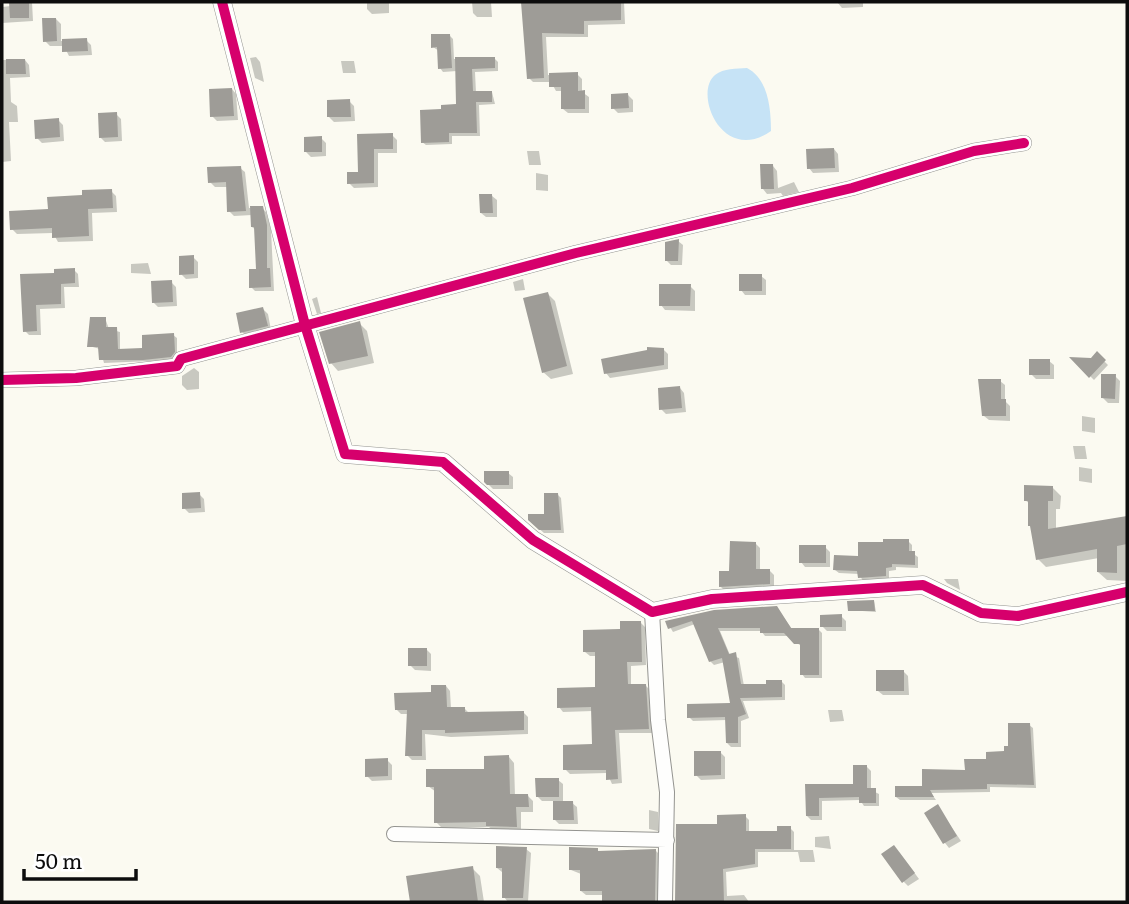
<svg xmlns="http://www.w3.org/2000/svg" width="1129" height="904" font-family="Literata,serif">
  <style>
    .water { fill: #c6e3f6 }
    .shadow { fill: #0003 }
    .building { fill: #9e9c97 }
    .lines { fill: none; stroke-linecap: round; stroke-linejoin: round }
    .minor-casing { stroke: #949490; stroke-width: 16 }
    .tertiary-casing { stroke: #949490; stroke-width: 19 }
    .minor { stroke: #fefefd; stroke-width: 14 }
    .tertiary { stroke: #fefefd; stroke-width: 18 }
    .cycleway-casing { stroke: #fff; stroke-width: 15 }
    .cycleway { stroke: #d6006c; stroke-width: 10 }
  </style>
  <rect width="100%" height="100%" fill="#fbfaf1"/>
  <!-- water -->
  <path class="water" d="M 747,68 C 768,79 771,108 771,131 C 722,165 693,93 715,75 C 724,68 736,69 747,68 Z"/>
  <!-- shadow -->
  <path class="shadow" d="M 11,2 L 32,2 L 33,21 L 2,23 L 2,30 L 2,7 L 11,6 Z
    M 367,2 L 389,2 L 389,13 L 372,14 L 367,9 Z
    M 472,2 L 491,2 L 492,17 L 477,17 L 473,13 Z
    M 523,2 L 624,2 L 625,24 L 588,25 L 588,37 L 546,37 L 548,75 L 577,74 L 582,79 L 582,92 L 589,97 L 589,113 L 568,113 L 563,109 L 563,91 L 556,91 L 551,82 L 533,82 L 529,78 Z
    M 837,2 L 863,2 L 863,7 L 842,8 Z
    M 56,19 L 61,24 L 61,41 L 86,40 L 91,45 L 92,55 L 69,56 L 64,46 L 50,46 L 45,41 Z
    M 449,35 L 453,39 L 454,59 L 494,58 L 498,62 L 498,71 L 475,72 L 476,93 L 492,92 L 495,104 L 479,105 L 480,136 L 452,136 L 452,144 L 426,145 L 422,142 L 443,111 L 458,106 L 457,71 L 443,72 L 440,68 L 439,51 L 433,47 Z
    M 256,57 L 260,62 L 264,82 L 255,78 L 250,58 Z
    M 2,60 L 25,60 L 29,65 L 30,77 L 10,78 L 11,102 L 17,106 L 18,122 L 9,122 L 11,161 L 2,162 Z
    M 341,61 L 354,61 L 356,73 L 343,73 Z
    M 232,89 L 236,94 L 238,120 L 217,121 L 212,116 Z
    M 628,95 L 633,100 L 633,112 L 618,113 L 613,108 Z
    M 349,101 L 354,106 L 355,121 L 334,122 L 329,117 Z
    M 116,114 L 121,119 L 122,141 L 105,142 L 100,137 Z
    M 58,120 L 63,125 L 64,141 L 42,143 L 37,138 Z
    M 392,135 L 397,140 L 397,153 L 378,153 L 378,187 L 354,188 L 349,183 L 360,173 L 359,136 Z
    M 321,138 L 326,143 L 326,156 L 311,157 L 306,152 Z
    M 834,149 L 838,154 L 839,172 L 813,173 L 809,168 Z
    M 527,151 L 539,151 L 541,165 L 529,165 Z
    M 773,166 L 777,171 L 778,188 L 794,182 L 799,192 L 783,196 L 781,193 L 767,194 L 763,189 Z
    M 240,168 L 245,172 L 249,208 L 262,208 L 266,212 L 271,230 L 274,291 L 255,291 L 251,287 L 257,270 L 256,230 L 252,227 L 252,215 L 234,216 L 229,211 L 228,187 L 215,187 L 210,182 Z
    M 536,173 L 548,175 L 548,191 L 536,190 Z
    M 111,191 L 116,196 L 117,212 L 92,213 L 93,241 L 58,242 L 53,233 L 17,234 L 12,229 L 84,197 Z
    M 492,196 L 497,200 L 497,217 L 486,217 L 481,213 Z
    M 678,241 L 683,245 L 682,265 L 671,265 L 666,260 Z
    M 193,257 L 198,262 L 198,278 L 186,279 L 181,274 Z
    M 148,263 L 151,274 L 131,273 L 131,264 Z
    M 74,270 L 78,274 L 79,287 L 64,287 L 65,308 L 40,309 L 41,335 L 29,335 L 25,331 L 22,276 L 56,275 Z
    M 761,276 L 766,280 L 766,295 L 745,295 L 741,290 Z
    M 523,279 L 525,290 L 515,291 L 513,282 Z
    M 171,282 L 176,287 L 177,306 L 158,307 L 153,302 Z
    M 690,286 L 695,291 L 695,311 L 665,310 L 661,305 Z
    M 548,294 L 555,301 L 573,374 L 551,379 L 543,372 Z
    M 317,297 L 321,313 L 317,314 L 312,299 Z
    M 263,309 L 268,314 L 271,330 L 247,337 L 242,332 Z
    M 105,318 L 109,329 L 120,332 L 120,350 L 144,350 L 173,335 L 177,338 L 177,356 L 174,360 L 104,363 L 100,349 L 89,346 Z
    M 359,323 L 367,331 L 374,363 L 338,371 L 331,363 Z
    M 663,349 L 668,354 L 668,369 L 610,378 L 606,373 Z
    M 1097,354 L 1108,365 L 1094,380 L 1073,359 L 1091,359 Z
    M 1049,361 L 1054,365 L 1054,379 L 1036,379 L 1031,374 Z
    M 194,368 L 199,372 L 199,389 L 187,390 L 182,385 L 182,376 Z
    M 1115,376 L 1120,381 L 1119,403 L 1108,403 L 1103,398 Z
    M 1000,381 L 1005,385 L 1005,401 L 1010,406 L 1010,421 L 989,420 L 984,416 Z
    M 680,388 L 684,393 L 686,412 L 666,414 L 661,409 Z
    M 1082,416 L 1095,418 L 1095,433 L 1082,431 Z
    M 1073,446 L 1085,446 L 1087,459 L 1075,459 Z
    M 1079,467 L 1092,469 L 1092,483 L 1079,481 Z
    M 508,473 L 513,477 L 513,489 L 493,489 L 485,481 Z
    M 1052,487 L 1061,496 L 1060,509 L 1056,509 L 1056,530 L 1127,518 L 1127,581 L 1107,580 L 1098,572 L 1099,558 L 1046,567 L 1038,559 L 1030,504 L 1025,500 Z
    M 199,494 L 204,499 L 205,512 L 189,513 L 184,508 Z
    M 557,494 L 561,498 L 564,533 L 544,533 L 529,520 L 545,516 Z
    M 908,541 L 912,545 L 912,553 L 918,557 L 918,568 L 896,567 L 896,570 L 889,571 L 889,579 L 863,581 L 859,574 L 839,573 L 835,570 Z
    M 756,544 L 760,548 L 760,571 L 770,571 L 774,575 L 774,587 L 725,591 L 720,586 Z
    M 825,547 L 830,552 L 830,567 L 805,567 L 801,562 Z
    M 944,579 L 958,579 L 960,590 L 947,583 Z
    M 874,601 L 876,612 L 849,610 Z
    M 777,608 L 792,629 L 818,629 L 822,633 L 822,678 L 805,678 L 802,674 L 802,647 L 789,636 L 765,636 L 761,631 L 720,631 L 730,655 L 739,658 L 744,686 L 768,686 L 781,681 L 785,685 L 785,700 L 743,701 L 749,718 L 741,721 L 741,747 L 731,747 L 727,743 L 727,720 L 693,721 L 689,717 L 732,705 L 725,662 L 714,665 L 710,661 L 695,624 L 673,632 L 667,622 Z
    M 841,616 L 846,621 L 846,631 L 827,631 L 822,626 Z
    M 640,622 L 645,627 L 646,665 L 631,666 L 631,686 L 646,686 L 650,690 L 653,733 L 619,733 L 622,783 L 612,784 L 607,773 L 570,774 L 565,769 L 594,746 L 593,711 L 563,712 L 559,707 L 597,689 L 596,656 L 590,656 L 585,652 Z
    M 427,650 L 431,654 L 431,671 L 415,670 L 410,665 Z
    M 904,672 L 908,676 L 909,695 L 883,695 L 878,691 Z
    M 446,686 L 450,691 L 451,709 L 464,708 L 470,714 L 524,713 L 528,717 L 528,734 L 451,737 L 425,734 L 426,760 L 412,760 L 407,755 L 408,714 L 401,714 L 396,709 Z
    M 828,710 L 842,710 L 844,721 L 830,722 Z
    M 1029,725 L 1033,728 L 1036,788 L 990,787 L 990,792 L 931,793 L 936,800 L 900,800 L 896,797 L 966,772 L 1006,753 Z
    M 720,752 L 725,757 L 725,779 L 701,780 L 696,775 Z
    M 509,757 L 514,763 L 515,796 L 528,796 L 533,801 L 533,812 L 521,812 L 521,832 L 494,831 L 489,827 L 442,828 L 436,822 L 436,792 L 428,786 L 486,770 Z
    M 387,760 L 392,765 L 392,780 L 372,781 L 367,776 Z
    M 867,767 L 871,771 L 871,790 L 879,794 L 879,806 L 864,806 L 860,800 L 822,801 L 822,820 L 811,820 L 807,816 L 807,786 L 855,786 Z
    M 558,780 L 563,784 L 563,803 L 572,803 L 577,807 L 578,824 L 559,824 L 555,820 L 554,801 L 542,801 L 537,796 Z
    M 938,807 L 961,841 L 949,848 L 945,843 Z
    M 649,810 L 658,812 L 658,831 L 649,829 Z
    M 745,816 L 749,820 L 749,833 L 779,833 L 790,828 L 794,832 L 794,850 L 813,850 L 815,862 L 800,862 L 798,852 L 758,852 L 758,867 L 726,872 L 727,896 L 744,895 L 749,902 L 676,902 L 678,826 L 718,825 Z
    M 829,836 L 831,849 L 815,847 L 815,837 Z
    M 526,849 L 531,853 L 528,902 L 508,902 L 504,897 L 502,872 L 497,868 Z
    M 597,850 L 600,852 L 656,851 L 660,855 L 659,902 L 603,902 L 603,895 L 586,895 L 581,891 L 581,874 L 571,870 Z
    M 899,852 L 919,879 L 908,886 L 904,882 Z
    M 472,868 L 480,876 L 484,902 L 412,902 L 408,877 Z"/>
  <!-- building -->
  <path class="building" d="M 9,2 L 29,2 L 29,18 L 10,18 Z
    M 521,2 L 621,2 L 621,20 L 584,21 L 584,34 L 542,33 L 544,78 L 527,79 Z
    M 42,18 L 56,18 L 57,41 L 43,42 Z
    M 431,34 L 450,34 L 452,68 L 438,69 L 437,47 L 431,48 Z
    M 87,38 L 88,51 L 62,52 L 62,39 Z
    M 455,57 L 495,57 L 495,68 L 472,69 L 473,91 L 492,91 L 492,102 L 476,102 L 477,133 L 449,133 L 449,142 L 421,143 L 420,110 L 441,109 L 441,105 L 456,104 Z
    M 6,59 L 25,59 L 26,74 L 6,74 Z
    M 578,72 L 578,91 L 585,90 L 585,109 L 561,109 L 561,87 L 549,87 L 549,73 Z
    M 232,88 L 234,116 L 210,117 L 209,89 Z
    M 628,93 L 629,108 L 611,109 L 611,94 Z
    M 350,99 L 351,117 L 327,117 L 327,100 Z
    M 117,112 L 118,137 L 99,138 L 98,113 Z
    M 59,118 L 60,137 L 35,139 L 34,120 Z
    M 393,133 L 393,149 L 374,149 L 374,183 L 347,184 L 347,172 L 358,172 L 357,134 Z
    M 322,136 L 322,152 L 304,152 L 304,137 Z
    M 834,148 L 835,168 L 807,169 L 806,149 Z
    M 760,164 L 773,164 L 774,189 L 761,189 Z
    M 241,166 L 246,211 L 227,212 L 226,182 L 208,183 L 207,167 Z
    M 112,189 L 113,208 L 88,209 L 89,236 L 52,238 L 52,228 L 10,230 L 9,211 L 48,209 L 47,197 L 82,195 L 82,190 Z
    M 479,194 L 492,194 L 493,213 L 480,213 Z
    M 250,206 L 263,206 L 267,225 L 267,268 L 270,268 L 271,287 L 249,288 L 249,269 L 256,269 L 254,227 L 251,227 Z
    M 679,239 L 678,261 L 665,261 L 665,242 Z
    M 194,255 L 194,274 L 179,275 L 179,256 Z
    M 75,268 L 75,283 L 61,284 L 61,304 L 36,305 L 37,331 L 23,332 L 20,274 L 54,273 L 54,269 Z
    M 739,274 L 762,274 L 762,291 L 739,291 Z
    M 172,280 L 173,302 L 152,303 L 151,281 Z
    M 659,284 L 691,284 L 690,306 L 659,306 Z
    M 548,292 L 567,366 L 542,373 L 523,298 Z
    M 263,307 L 268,326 L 240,333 L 236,313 Z
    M 90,317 L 106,317 L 106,327 L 117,327 L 118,349 L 142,348 L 142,335 L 174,333 L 175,352 L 171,357 L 143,360 L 99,360 L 98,347 L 87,347 Z
    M 360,321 L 368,356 L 329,364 L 319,332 Z
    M 647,347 L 664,348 L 664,365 L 604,374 L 601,359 L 647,350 Z
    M 1097,351 L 1106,360 L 1089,378 L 1069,357 L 1091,358 Z
    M 1029,359 L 1050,359 L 1050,375 L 1029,375 Z
    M 1101,374 L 1116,374 L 1115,399 L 1101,398 Z
    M 978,379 L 1001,379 L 1001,399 L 1006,399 L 1006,416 L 982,416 Z
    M 680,386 L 682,408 L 659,410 L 658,388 Z
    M 484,471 L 509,471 L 509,485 L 487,485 L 484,482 Z
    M 1024,485 L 1053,486 L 1053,501 L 1048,501 L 1048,529 L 1127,516 L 1127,544 L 1117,546 L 1117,573 L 1097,572 L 1097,549 L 1036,560 L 1030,526 L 1028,526 L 1028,501 L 1024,501 Z
    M 200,492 L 201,508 L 182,509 L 182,493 Z
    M 544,493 L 558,493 L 561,530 L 539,530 L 528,520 L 528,514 L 544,514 Z
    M 883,539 L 909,539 L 909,551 L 915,551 L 915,565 L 892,564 L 892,567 L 886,568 L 886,576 L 858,578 L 857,571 L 833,570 L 834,555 L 858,556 L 858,542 L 883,542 Z
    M 730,541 L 756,542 L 756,569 L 770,569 L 770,584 L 719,587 L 719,571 L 729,571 Z
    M 799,545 L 826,545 L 826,563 L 799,563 Z
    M 874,600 L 875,611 L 848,611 L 847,601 Z
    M 777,606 L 791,628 L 819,628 L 819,675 L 800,675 L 800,644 L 794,644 L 784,633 L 760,633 L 760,628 L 718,628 L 729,654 L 736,652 L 741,684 L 766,684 L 766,680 L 782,680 L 782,697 L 740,698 L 746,714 L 738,717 L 738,743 L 726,743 L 725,717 L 687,718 L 687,704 L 730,703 L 722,658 L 709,662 L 692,621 L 668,629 L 665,621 L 714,610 Z
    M 842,614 L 842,627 L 820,627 L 820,615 Z
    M 620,621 L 641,621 L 642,662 L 627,662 L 628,684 L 646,684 L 649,729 L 615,730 L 618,779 L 606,780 L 606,770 L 563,770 L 563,745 L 592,744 L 591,707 L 557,708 L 557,688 L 595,687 L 595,652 L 583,652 L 583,630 L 620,629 Z
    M 408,648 L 427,648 L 427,666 L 408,666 Z
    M 876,670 L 904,670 L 904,691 L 876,691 Z
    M 431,685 L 446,685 L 447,707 L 465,707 L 465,712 L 524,711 L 524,730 L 445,733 L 445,730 L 422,730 L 422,756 L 405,756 L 407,710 L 395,710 L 394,693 L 431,692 Z
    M 1008,723 L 1030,723 L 1034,785 L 987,784 L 987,789 L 930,790 L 934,797 L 895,797 L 895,786 L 922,786 L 922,769 L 965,770 L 964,759 L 986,759 L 986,752 L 1004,751 L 1004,746 L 1008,746 Z
    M 694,751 L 721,751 L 721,775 L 694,776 Z
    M 509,755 L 510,794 L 528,794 L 529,807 L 516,807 L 517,827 L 486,826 L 486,822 L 434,823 L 434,787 L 426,787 L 426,769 L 484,769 L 484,756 Z
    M 388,758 L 388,776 L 365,777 L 365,759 Z
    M 853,765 L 867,765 L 867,788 L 876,788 L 876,803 L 859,803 L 859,797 L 819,798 L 819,816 L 806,816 L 805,784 L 853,784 Z
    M 535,778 L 559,778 L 559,797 L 536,797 Z
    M 553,801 L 573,801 L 574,820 L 553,820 Z
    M 938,804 L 957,836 L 943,844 L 924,813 Z
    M 746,814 L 746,831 L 777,831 L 777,826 L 791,826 L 791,849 L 755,849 L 755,864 L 723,869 L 724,902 L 675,902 L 676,824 L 717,824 L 717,815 Z
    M 894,845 L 915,873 L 902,883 L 881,854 Z
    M 496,846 L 527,847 L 523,898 L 502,898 L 502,868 L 496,868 Z
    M 569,847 L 598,848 L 598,851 L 656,849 L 655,902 L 602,902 L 602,891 L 580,891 L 580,870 L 569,870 Z
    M 473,866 L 478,902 L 410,902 L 406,876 Z"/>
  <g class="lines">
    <defs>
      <path id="minor" d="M 2,380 L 76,378 L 177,366 L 181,359 L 576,253 L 852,188 L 974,151 L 1024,143
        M 652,612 L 658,720 L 667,792 L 665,902
        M 394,834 L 667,840"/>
      <path id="tertiary" d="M 222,2 L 305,325 L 345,454 L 443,462 L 533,540 L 652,612 L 712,599 L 923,585 L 981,613 L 1018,616 L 1127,592"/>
    </defs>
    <!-- minor casing -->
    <use href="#minor" class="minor-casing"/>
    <!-- tertiary casing -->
    <use href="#tertiary" class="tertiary-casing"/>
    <!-- minor -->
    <use href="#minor" class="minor"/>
    <!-- tertiary -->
    <use href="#tertiary" class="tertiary"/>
    <defs>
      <path id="cycleway" d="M 222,2 L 305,325 L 345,454 L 443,462 L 533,540 L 652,612 L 712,599 L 923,585 L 981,613 L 1018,616 L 1127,592
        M 2,380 L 76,378 L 177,366 L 181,359 L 576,253 L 852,188 L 974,151 L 1024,143"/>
    </defs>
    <!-- cycleway casing -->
    <use href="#cycleway" class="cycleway-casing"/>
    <!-- cycleway -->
    <use href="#cycleway" class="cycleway"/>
  </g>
  <!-- border -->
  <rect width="1129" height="904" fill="none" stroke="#0d0d0d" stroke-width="7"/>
  <!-- scale -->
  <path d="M24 869v10h112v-10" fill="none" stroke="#0d0d0d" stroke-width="3.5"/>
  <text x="35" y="869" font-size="21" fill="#0d0d0d" stroke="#ffffff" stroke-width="5" paint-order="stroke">50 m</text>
</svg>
